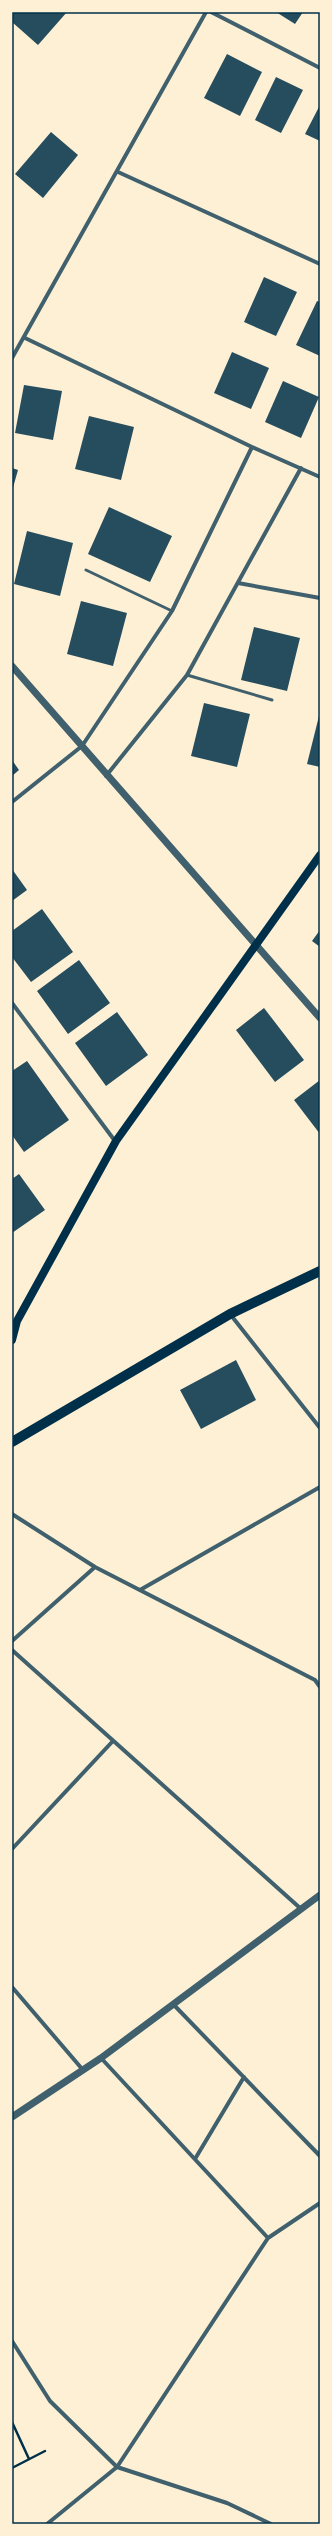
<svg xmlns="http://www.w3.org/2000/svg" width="332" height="2536" font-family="Signika,sans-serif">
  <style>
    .building { fill: #264d5e }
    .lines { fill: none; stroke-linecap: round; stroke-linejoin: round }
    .path { stroke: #003049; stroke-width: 2.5 }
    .service { stroke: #3f606c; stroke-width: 3 }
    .minor { stroke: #3f606c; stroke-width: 4 }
    .tertiary { stroke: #3f606c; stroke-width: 7 }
    .secondary { stroke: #003049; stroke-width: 8 }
    .primary { stroke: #003049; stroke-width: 10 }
    .neatline { fill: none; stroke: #003049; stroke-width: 1.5 }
  </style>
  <rect width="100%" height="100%" fill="#fdf0d5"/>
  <!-- building -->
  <path class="building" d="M 12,12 L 67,12 L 38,45 L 12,22 Z
    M 276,12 L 303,12 L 295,24 Z
    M 227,54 L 262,72 L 240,116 L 204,98 Z
    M 276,77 L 303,90 L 281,133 L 255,120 Z
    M 320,105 L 320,141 L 305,134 Z
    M 51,132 L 78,155 L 43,198 L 15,174 Z
    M 264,277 L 297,292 L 276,336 L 244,322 Z
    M 317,301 L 320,302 L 320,356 L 296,345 Z
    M 232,352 L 269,368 L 251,409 L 214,393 Z
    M 283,381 L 319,397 L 301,438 L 265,422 Z
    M 24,385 L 62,391 L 53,440 L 15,433 Z
    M 89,416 L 134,427 L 121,480 L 75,469 Z
    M 12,468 L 18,470 L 12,491 Z
    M 109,507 L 172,536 L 150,582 L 88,554 Z
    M 27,531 L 73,543 L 60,596 L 14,584 Z
    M 81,601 L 127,613 L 113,666 L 67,654 Z
    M 254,627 L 300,638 L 287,691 L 241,680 Z
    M 204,703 L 250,714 L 237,767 L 191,756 Z
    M 320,712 L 320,767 L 307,764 Z
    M 12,760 L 19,770 L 12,776 Z
    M 12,869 L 27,890 L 12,901 Z
    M 42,909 L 73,952 L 31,982 L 12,957 L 12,931 Z
    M 320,930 L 320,947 L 312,941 Z
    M 79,960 L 110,1003 L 68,1034 L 37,991 Z
    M 264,1008 L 304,1060 L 275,1082 L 236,1030 Z
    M 117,1012 L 148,1055 L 106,1086 L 75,1043 Z
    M 27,1061 L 69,1120 L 24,1152 L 12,1135 L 12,1071 Z
    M 320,1080 L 320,1134 L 294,1100 Z
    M 19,1174 L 45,1210 L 12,1233 L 12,1179 Z
    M 236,1360 L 256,1400 L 201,1429 L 180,1390 Z"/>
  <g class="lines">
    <!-- path -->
    <path class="path" d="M 12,2422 L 29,2459
      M 12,2468 L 45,2451"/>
    <!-- service -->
    <path class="service" d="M 86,570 L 172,611
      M 187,675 L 272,700"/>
    <!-- minor -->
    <path class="minor" d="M 211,12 L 320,68
      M 118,172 L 320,264
      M 25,338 L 252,447 L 320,477
      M 12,358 L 206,12
      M 238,583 L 320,598
      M 106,776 L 187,675 L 301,468
      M 12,802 L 82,746 L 172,611 L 252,447
      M 12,1003 L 115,1141
      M 230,1314 L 320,1428
      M 12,1514 L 95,1567 L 315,1680 L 320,1687
      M 140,1590 L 320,1487
      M 12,1641 L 95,1567
      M 12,1650 L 300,1908
      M 12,1849 L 112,1742
      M 12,1987 L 83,2070
      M 173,2004 L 320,2156
      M 101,2058 L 268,2238
      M 195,2159 L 244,2077
      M 12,2341 L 50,2401 L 117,2467 L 227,2503 L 271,2524
      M 47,2524 L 117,2467 L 268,2238 L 320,2203"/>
    <!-- tertiary -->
    <path class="tertiary" d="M 12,666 L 320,1018
      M 12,2117 L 101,2058 L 320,1895"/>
    <!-- secondary -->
    <path class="secondary" d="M 12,1340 L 17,1321 L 116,1141 L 320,855"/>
    <!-- primary -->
    <path class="primary" d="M 12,1442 L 230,1314 L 320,1271"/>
  </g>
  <!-- border -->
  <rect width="332" height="2536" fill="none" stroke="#fdf0d5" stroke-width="26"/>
  <rect x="13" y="13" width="306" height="2510" class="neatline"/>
</svg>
